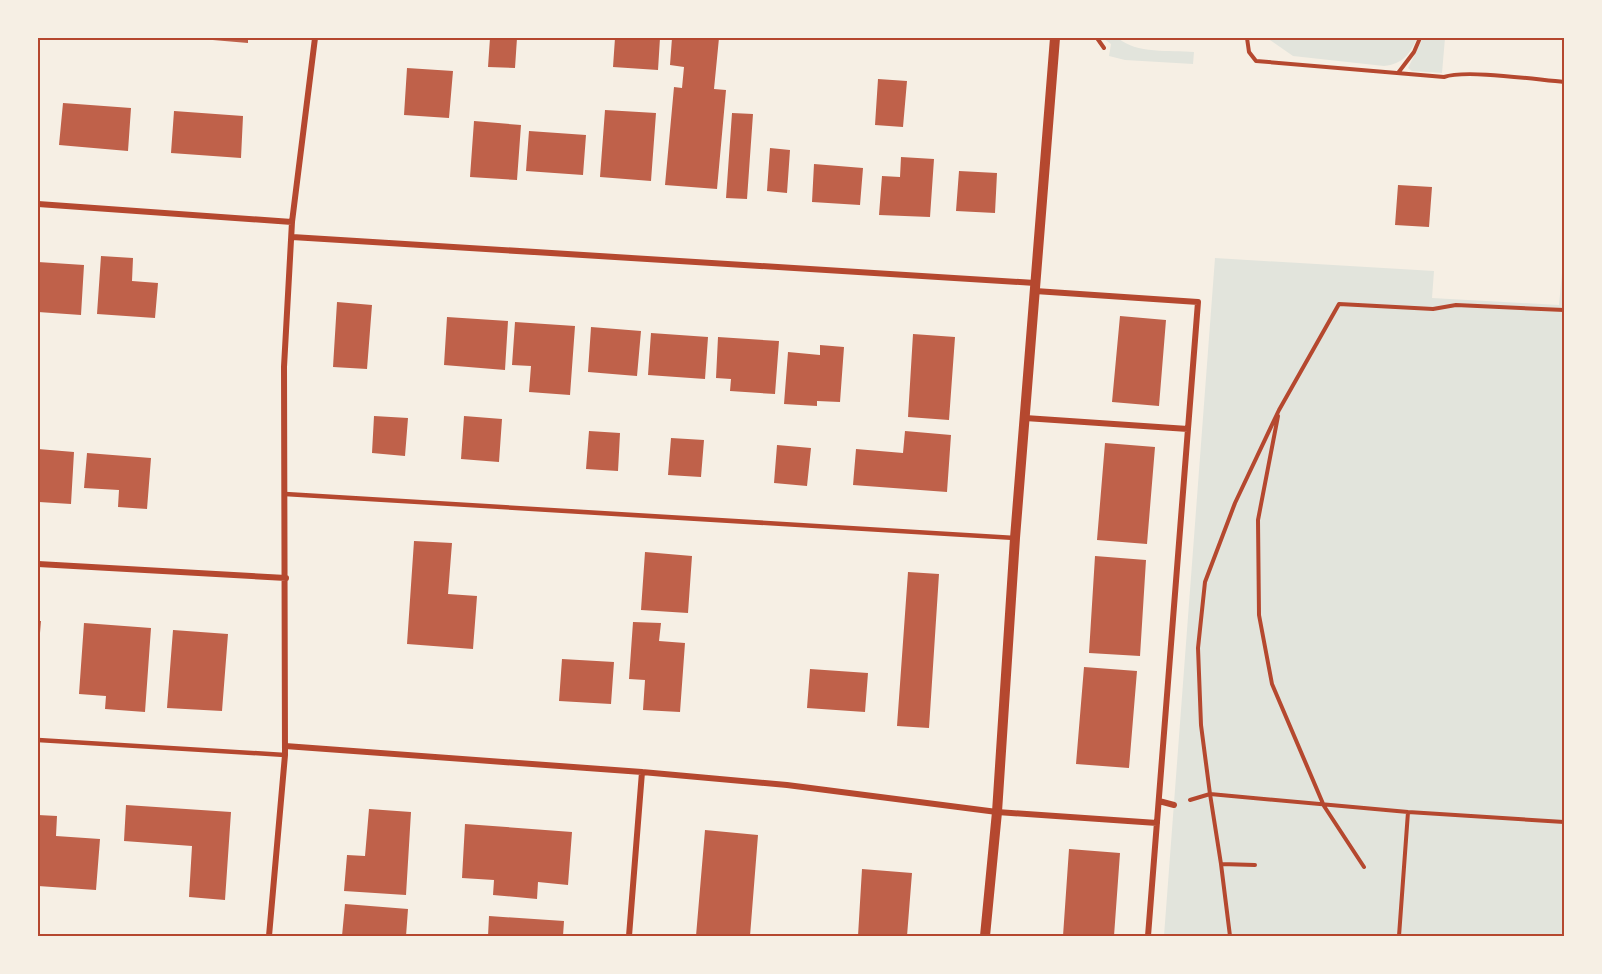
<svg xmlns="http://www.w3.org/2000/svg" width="1602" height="974" font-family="Figtree,sans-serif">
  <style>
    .green { fill: #e2e4dc }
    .building { fill: #bf614a }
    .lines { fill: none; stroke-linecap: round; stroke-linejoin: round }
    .path { stroke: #b5482f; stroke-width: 4 }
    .service { stroke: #b5482f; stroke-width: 4.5 }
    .minor { stroke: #b5482f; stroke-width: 6 }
    .tertiary { stroke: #b5482f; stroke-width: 10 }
    .neatline { fill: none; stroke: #b5482f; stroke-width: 2 }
  </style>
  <rect width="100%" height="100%" fill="#f6efe4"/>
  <!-- green -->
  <path class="green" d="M 1103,38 L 1118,38 C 1136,54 1170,50 1194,52 L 1193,64 L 1125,60 L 1109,56 L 1111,44 Z
    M 1267,38 L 1417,38 C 1410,54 1403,64 1384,66 L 1293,56 Z
    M 1423,38 L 1445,38 L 1442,73 L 1412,71 L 1408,68 Z
    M 1215,258 L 1434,271 L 1432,298 L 1559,305 L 1562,273 L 1564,273 L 1564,936 L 1164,936 Z"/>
  <!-- building -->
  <path class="building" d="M 201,38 L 248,38 L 248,43 L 201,39 Z
    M 490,38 L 517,38 L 515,68 L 488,67 Z
    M 615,38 L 660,38 L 658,70 L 613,67 Z
    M 672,38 L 719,38 L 714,89 L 726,90 L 717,189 L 665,185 L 674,87 L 682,88 L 684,67 L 670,65 Z
    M 407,68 L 453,71 L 449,118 L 404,115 Z
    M 878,79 L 907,81 L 903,127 L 875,125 Z
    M 63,103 L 131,108 L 128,151 L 59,145 Z
    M 605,110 L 656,113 L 651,181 L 600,177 Z
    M 174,111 L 243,116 L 241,158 L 171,153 Z
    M 732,113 L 753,114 L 747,199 L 726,198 Z
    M 474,121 L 521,125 L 517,180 L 470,177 Z
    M 529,131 L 586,135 L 583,175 L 526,171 Z
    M 770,148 L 790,150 L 787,193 L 767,191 Z
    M 901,157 L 934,159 L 930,217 L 879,215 L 882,176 L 900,177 Z
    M 814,164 L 863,168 L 860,205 L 812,202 Z
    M 959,171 L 997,173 L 995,213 L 956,211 Z
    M 1398,185 L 1432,187 L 1429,227 L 1395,225 Z
    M 101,256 L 133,258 L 132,281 L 158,283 L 155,318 L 97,314 Z
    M 38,262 L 84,265 L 81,315 L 38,312 Z
    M 337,302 L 372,305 L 367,369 L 333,367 Z
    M 1120,316 L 1166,320 L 1159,406 L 1112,402 Z
    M 447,317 L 508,321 L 505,370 L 444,365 Z
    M 515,322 L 575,326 L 570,395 L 529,392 L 531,366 L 512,365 Z
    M 591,327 L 641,331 L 637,376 L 588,372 Z
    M 651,333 L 708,337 L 705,379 L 648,375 Z
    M 913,334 L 955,337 L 949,420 L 908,417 Z
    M 718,337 L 779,341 L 775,394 L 730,391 L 731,379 L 716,378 Z
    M 820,345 L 844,347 L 840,402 L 817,401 L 817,406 L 784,404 L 788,352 L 820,355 Z
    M 374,416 L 408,418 L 405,456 L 372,453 Z
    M 464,416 L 502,419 L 499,462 L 461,459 Z
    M 589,431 L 620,433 L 618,471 L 586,469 Z
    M 905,431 L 951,435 L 947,492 L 853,485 L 856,449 L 903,453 Z
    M 671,438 L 704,440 L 701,477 L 668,475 Z
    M 1105,443 L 1155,447 L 1147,544 L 1097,540 Z
    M 777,445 L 811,448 L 807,486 L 774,483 Z
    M 38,449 L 74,452 L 71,504 L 39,502 Z
    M 87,453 L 151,458 L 147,509 L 118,507 L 119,490 L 84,488 Z
    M 414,541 L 452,543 L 448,594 L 477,596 L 473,649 L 407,644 Z
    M 645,552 L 692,556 L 688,613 L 641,610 Z
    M 1095,556 L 1146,560 L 1140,656 L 1089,653 Z
    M 908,572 L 939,574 L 929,728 L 897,726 Z
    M 38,621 L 41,621 L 39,645 L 38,645 Z
    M 633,622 L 661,623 L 659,641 L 685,643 L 680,712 L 643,710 L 645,680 L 629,679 Z
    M 84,623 L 151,628 L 145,712 L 105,709 L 106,696 L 79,694 Z
    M 173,630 L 228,634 L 222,711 L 167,708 Z
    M 562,659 L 614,662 L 611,704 L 559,701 Z
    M 1084,667 L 1137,671 L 1129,768 L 1076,764 Z
    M 810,669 L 868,673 L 865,712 L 807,708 Z
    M 126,805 L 231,812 L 225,900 L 189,897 L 192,846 L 124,841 Z
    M 369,809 L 411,812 L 406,895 L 344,891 L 347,855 L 365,856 Z
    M 38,815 L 57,816 L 56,836 L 100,839 L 96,890 L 38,886 Z
    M 465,824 L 572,832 L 568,885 L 538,882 L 537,899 L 493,895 L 494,880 L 462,878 Z
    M 705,830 L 758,835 L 750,936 L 696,936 Z
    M 1069,849 L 1120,853 L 1114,936 L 1063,936 Z
    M 862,869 L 912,873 L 907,936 L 858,936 Z
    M 345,904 L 408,909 L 406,936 L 342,936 Z
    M 489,916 L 564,921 L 563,936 L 488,936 Z"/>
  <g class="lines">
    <!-- path -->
    <path class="path" d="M 1097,38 L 1104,48
      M 1247,38 L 1249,52 L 1256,61 L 1444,77 C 1466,69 1538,80 1564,82
      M 1398,73 L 1414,52 L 1420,38
      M 1278,416 L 1258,520 L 1259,615 L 1272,684 L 1324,806 L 1364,867
      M 1190,800 L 1210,794 L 1201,725 L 1198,648 L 1205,582 L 1235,503 L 1279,410 L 1339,304 L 1433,309 L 1456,305 L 1564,310
      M 1221,864 L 1210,794 L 1408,812 L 1564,822
      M 1230,936 L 1221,864 L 1255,865
      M 1399,936 L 1408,812"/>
    <!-- service -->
    <path class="service" d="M 285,494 L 1015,538
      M 38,740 L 285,755"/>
    <!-- minor -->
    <path class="minor" d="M 38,204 L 292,222
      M 292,237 L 1035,283
      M 1035,291 L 1198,302 L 1148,936
      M 1025,418 L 1188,429
      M 38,564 L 286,578
      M 285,746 L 642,772 L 787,785 L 997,812 L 1157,823
      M 1159,801 L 1174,805
      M 269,936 L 285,755 L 284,367 L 292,222 L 315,38
      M 629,936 L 642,772"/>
    <!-- tertiary -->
    <path class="tertiary" d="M 985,936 L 997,812 L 1015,538 L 1055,38"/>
  </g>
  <!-- border -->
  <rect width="1602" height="974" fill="none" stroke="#f6efe4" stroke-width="78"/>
  <rect x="39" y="39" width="1524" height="896" class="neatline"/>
</svg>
